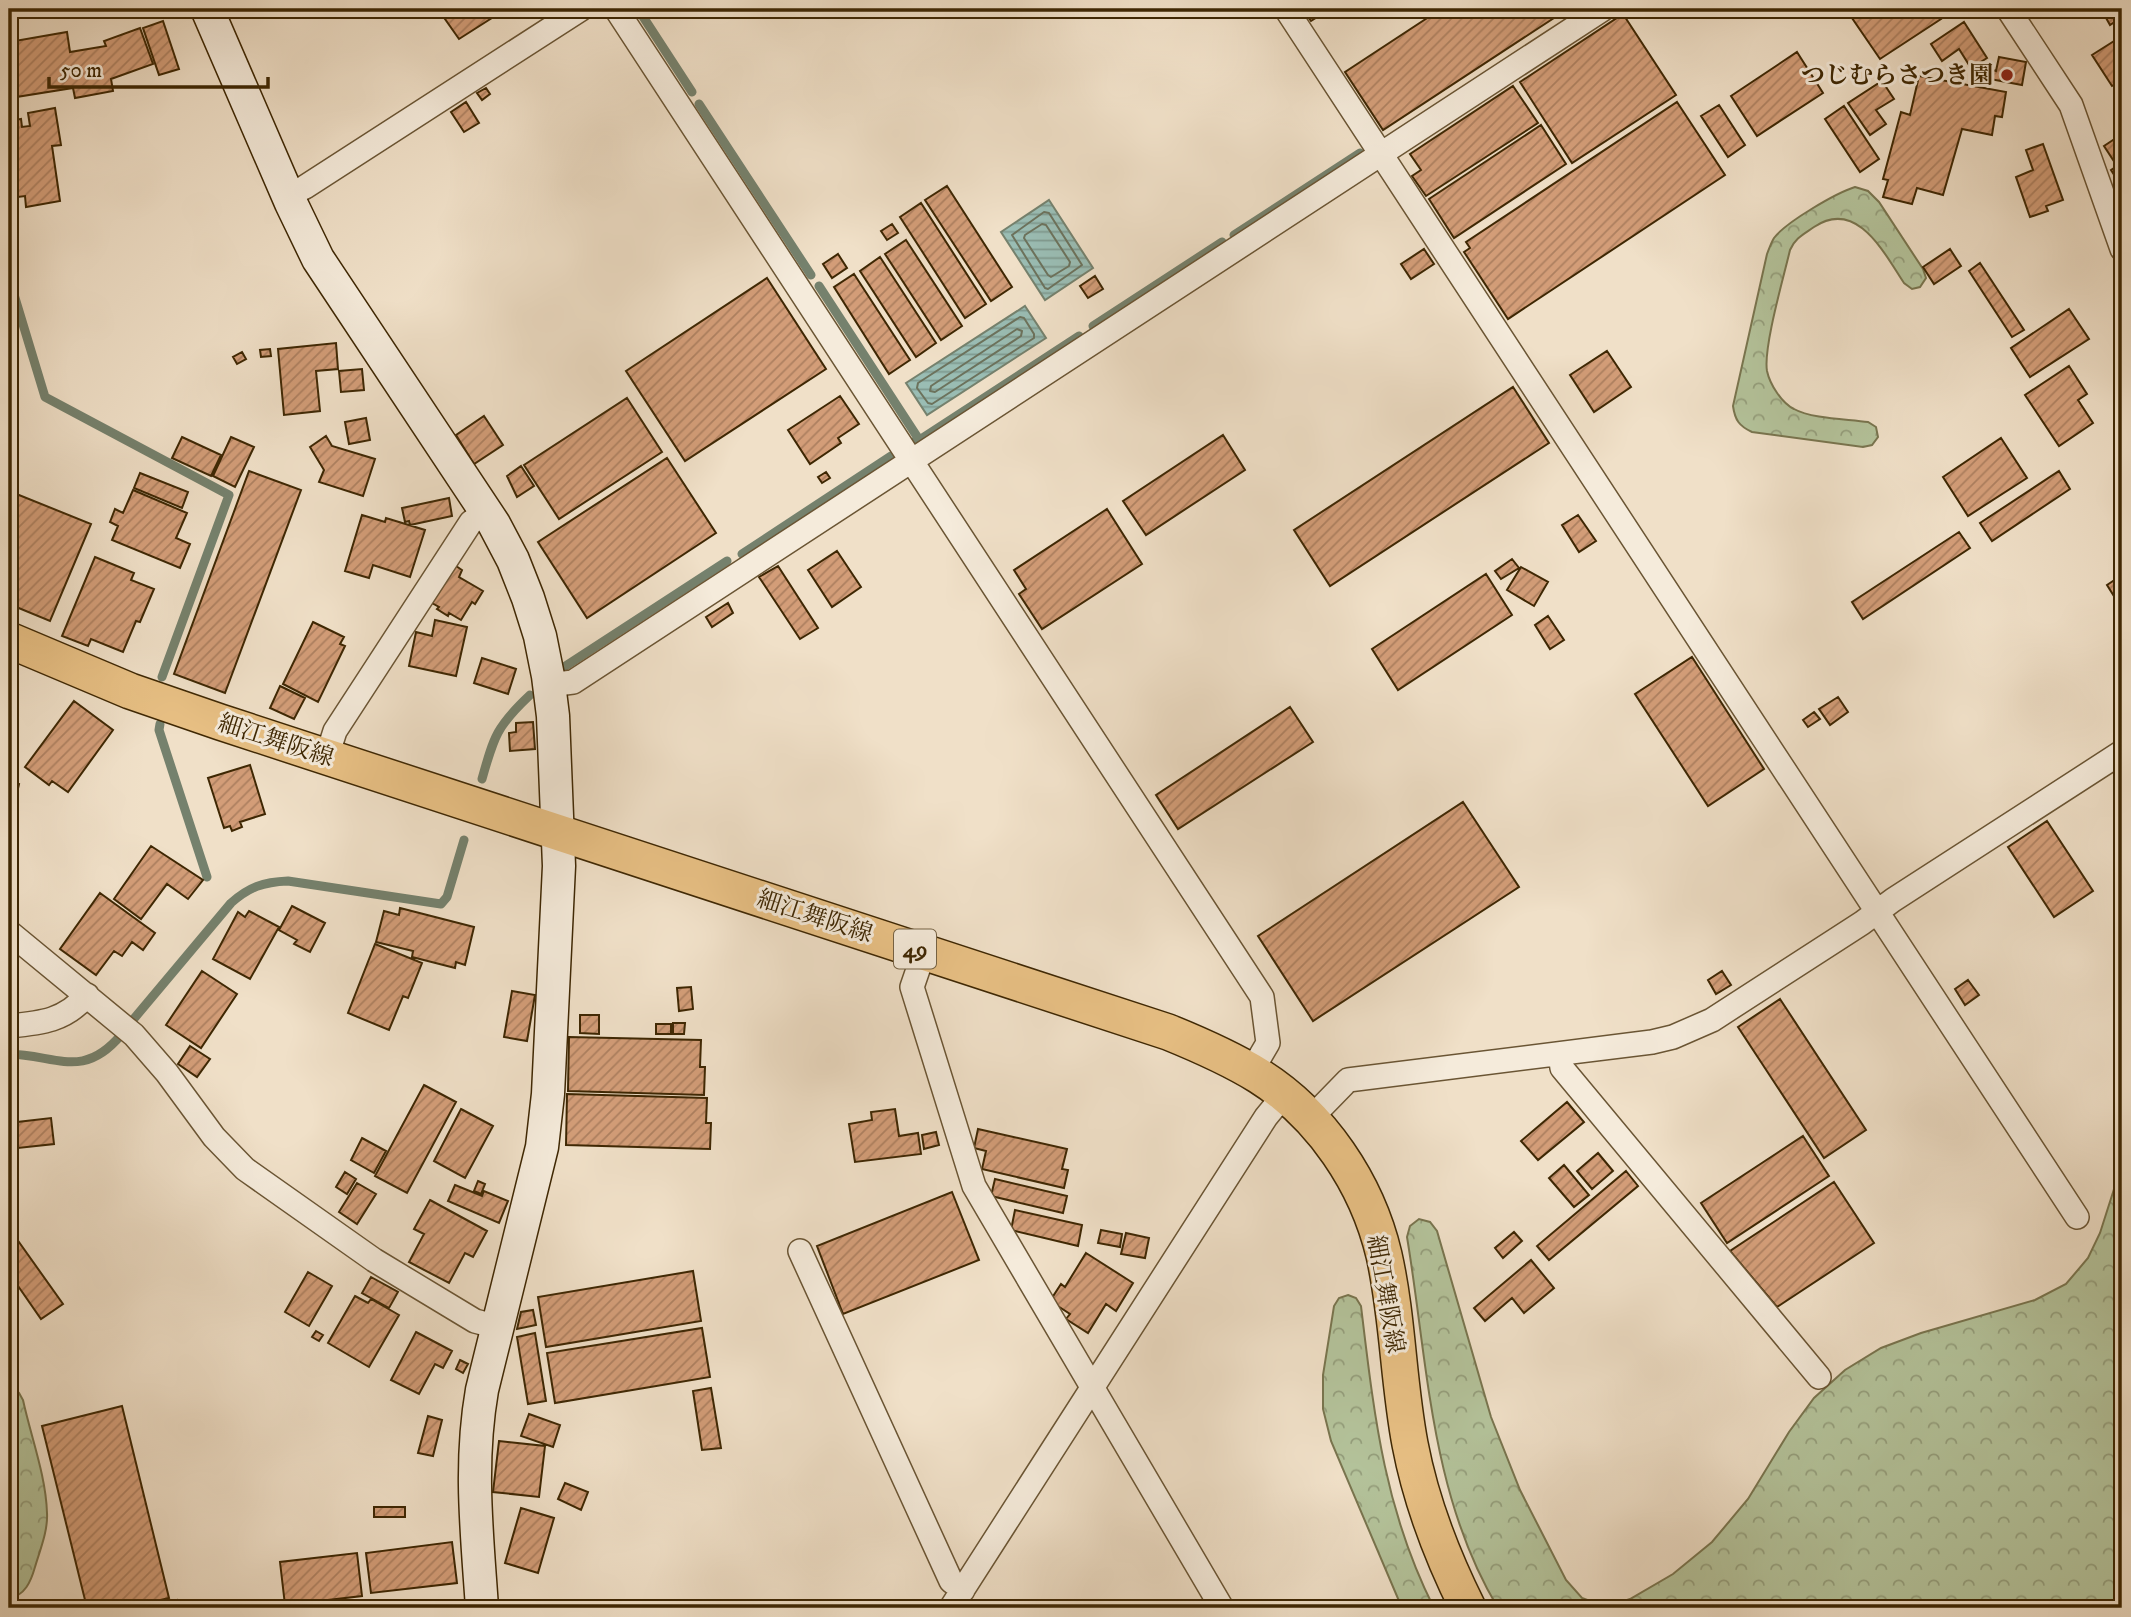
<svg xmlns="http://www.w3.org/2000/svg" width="2131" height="1617" font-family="'IM FELL DW Pica','Noto Serif JP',serif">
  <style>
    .forest { fill: url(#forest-crowns); stroke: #79754f; stroke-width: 2 }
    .water { fill: url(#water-rules); stroke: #75816d; stroke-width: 2 }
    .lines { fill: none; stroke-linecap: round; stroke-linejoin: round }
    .shore { stroke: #6c725c; stroke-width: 2 }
    .stream { stroke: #75816d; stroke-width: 9 }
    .building { fill: url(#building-hatch); stroke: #3e2703; stroke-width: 2 }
    .street-casing { stroke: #6a5534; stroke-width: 26 }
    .secondary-casing { stroke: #3e2703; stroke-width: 35 }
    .primary-casing { stroke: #3e2703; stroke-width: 38 }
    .street { stroke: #f5ebdb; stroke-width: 23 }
    .secondary { stroke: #f5ebdb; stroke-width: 32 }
    .primary { stroke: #e8c084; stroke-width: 35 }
    .poi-dot { fill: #8f2418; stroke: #f5ebdb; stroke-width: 2.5 }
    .labels { text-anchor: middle; stroke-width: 6; stroke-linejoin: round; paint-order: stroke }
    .shield { fill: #f5ebdb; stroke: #756244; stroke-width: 2 }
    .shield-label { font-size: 23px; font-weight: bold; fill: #3e2703 }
    .poi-label { font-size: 24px; font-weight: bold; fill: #3e2703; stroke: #f5ebdb; text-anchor: end }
    .street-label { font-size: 24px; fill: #3e2703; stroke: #f5ebdb }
  </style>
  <defs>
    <pattern id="forest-crowns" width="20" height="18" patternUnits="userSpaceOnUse" patternTransform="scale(1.75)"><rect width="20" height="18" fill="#b4c39b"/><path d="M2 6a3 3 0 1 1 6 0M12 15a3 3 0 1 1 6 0" fill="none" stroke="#949e7c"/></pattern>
    <pattern id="water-rules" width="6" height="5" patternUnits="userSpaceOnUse" patternTransform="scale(1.75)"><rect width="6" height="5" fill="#9abdb4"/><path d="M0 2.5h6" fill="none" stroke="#7f9a90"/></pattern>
    <pattern id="building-hatch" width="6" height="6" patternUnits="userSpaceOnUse" patternTransform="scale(1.75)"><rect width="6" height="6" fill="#d39d78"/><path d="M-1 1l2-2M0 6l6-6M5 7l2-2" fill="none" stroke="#ad8060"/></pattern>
  </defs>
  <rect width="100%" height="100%" fill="#f0e0c8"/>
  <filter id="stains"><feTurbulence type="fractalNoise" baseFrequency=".00286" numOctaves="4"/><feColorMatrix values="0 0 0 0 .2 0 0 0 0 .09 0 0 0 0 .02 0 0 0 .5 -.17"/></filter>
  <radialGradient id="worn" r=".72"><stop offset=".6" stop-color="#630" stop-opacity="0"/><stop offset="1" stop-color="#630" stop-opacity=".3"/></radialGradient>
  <!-- forest -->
  <path class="forest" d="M 1855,187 L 1868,191 L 1879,202 L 1923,269 L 1926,278 L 1920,287 L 1912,289 L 1904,283 C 1884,253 1857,198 1814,227 C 1804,234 1795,238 1790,250 C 1784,276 1763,348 1767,371 C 1770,385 1782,403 1794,409 C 1812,419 1848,419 1868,422 L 1876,427 L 1878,437 L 1872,445 L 1863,447 L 1752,432 C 1739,426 1735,420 1733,406 L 1767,254 C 1769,249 1771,243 1774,238 C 1786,222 1836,193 1855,187 Z
    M 2122,1164 L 2122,1608 L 1498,1608 C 1430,1495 1428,1363 1407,1237 L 1410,1226 L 1419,1219 L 1430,1222 L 1437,1231 L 1491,1417 L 1520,1490 L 1566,1580 L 1582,1598 L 1606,1607 L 1630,1599 L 1673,1574 L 1712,1542 L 1748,1499 L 1789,1432 L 1814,1398 L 1845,1370 L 1881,1348 L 1921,1333 L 2035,1300 L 2066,1284 L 2088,1258 L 2100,1233 Z
    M 1348,1295 L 1356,1298 L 1361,1306 C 1374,1414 1384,1509 1434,1608 L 1402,1608 L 1331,1441 L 1323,1409 L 1323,1375 L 1334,1306 L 1339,1298 Z
    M 9,1384 L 19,1393 L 23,1400 C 31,1437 46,1476 47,1513 C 48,1531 40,1550 35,1567 C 31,1581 25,1596 9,1598 Z"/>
  <!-- water -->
  <path class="water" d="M 1049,200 L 1093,268 L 1045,300 L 1001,232 Z
    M 1025,306 L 1046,338 L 927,415 L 906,383 Z"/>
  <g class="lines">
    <!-- shore -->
    <path class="shore" d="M 1044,212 L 1049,213 L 1082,265 L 1048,289 L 1045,288 L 1012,235 Z
      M 1042,224 L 1046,225 L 1070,262 L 1069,266 L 1051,277 L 1048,275 L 1024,238 L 1025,235 Z
      M 1020,317 L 1024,318 L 1034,334 L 1034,338 L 932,404 L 928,403 L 917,388 L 918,383 Z
      M 1017,329 L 1022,331 L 1021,336 L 935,392 L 930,391 L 931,386 Z"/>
    <!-- stream -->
    <path class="stream" d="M 638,9 L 692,92
      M 699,104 L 811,275
      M 1234,235 L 1360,153
      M 9,278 L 45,397 L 229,495 L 162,677
      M 819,286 L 918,438 L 916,440
      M 1093,326 L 1222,242
      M 918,438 L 921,439 L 1079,336
      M 742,554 L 891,456
      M 558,668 L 564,667 L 727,561
      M 160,724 L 159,730 L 207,877
      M 482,779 C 494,736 497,726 530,695
      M 132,1021 L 231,903 C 249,887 263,882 288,881 L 441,904 L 447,897 L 464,840
      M 9,1054 C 56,1055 83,1080 121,1035"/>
  </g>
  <!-- building -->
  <path class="building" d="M 461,9 L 506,9 L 459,39 L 445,19 Z
    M 1302,9 L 1330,9 L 1311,21 Z
    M 1441,9 L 1556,9 L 1560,14 L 1383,130 L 1345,72 Z
    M 1866,9 L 1934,9 L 1941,19 L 1880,59 L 1852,18 Z
    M 2116,9 L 2122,17 L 2110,25 L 2105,16 Z
    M 1623,14 L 1676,95 L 1572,163 L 1520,82 Z
    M 163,21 L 179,69 L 159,75 L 143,28 Z
    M 1964,22 L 1987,58 L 1971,68 L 1959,49 L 1942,61 L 1931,44 Z
    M 140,28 L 153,64 L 111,79 L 113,91 L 75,98 L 73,88 L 10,98 L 9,78 L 15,77 L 9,42 L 67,32 L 70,52 L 106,46 L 104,41 Z
    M 2122,36 L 2122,80 L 2112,86 L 2092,55 Z
    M 1797,52 L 1823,93 L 1757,136 L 1731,96 Z
    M 1999,57 L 2026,62 L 2022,85 L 1990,79 L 1992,70 L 1996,71 Z
    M 1919,76 L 2006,92 L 2002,117 L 1995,116 L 1992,135 L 1962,129 L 1943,195 L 1917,188 L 1912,204 L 1883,197 L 1888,180 L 1883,179 L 1901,112 L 1910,115 Z
    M 1882,81 L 1894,99 L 1876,110 L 1886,124 L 1870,135 L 1848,103 Z
    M 1513,86 L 1538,123 L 1426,196 L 1412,176 L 1421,170 L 1410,154 Z
    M 486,88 L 490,94 L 482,100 L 477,93 Z
    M 466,102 L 479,123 L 464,132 L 451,112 Z
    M 1677,102 L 1725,175 L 1508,319 L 1464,252 L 1470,248 L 1466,242 Z
    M 1719,105 L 1745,145 L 1728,157 L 1701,116 Z
    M 1844,106 L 1879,159 L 1860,172 L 1825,119 Z
    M 55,108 L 61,145 L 52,146 L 60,201 L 26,207 L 25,196 L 9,198 L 9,121 L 21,119 L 22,127 L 30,126 L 28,113 Z
    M 1541,125 L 1566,164 L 1454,238 L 1429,199 Z
    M 2122,134 L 2122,187 L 2111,170 L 2117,166 L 2104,146 Z
    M 2043,144 L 2063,200 L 2046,206 L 2048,211 L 2030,217 L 2016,177 L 2033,170 L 2026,150 Z
    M 947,186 L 1012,287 L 991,301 L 925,200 Z
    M 921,203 L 986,304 L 965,318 L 900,217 Z
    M 892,224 L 898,233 L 887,240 L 881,231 Z
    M 906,240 L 962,326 L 941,340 L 885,254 Z
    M 1424,249 L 1434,264 L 1411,279 L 1401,264 Z
    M 1950,249 L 1961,266 L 1934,284 L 1923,267 Z
    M 838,254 L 847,268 L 832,278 L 823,264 Z
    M 880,257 L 936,343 L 916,357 L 860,271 Z
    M 1980,263 L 2024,330 L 2012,337 L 1969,271 Z
    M 854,274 L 910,360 L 889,374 L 834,287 Z
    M 1095,276 L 1103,289 L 1088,298 L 1080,286 Z
    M 767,278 L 826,369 L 685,461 L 626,371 Z
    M 2069,309 L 2089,339 L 2030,377 L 2011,348 Z
    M 336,343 L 338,369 L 316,371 L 320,411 L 284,415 L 278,349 Z
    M 270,349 L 271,356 L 261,357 L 260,350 Z
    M 1607,351 L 1631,387 L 1594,412 L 1570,375 Z
    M 242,352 L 246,359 L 237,364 L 233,357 Z
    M 2069,366 L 2087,394 L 2078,400 L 2093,423 L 2059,446 L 2025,395 Z
    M 362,369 L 364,390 L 341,392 L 339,371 Z
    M 1513,387 L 1549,443 L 1330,586 L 1294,530 Z
    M 840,396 L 859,424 L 838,438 L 841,443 L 810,464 L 788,430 Z
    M 627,398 L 662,452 L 559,519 L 524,465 Z
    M 484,416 L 503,445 L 474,464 L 456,435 Z
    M 366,418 L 370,440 L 349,444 L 345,422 Z
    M 1223,435 L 1245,470 L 1146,535 L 1123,501 Z
    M 326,436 L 332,446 L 375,459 L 363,496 L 319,482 L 324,470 L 310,447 Z
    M 182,437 L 221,455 L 211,476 L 172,458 Z
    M 231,437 L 254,447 L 235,487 L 213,476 Z
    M 2001,438 L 2027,478 L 1968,516 L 1943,477 Z
    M 667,458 L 716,533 L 587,618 L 538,542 Z
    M 521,466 L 534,486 L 517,497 L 507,476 Z
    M 249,471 L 301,490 L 225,693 L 174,674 Z
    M 2059,471 L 2070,489 L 1992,541 L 1980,523 Z
    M 826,472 L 830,478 L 822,483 L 818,477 Z
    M 140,473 L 188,492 L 182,508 L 134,488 Z
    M 133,490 L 187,513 L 176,538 L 190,544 L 180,568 L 112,540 L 118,526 L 110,522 L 115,509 L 123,513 Z
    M 9,491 L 91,524 L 50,621 L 9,604 Z
    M 449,498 L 452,516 L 410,525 L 409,521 L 405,522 L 402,508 Z
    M 1107,509 L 1142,564 L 1042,629 L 1019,594 L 1026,589 L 1014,570 Z
    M 362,515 L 385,522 L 386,518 L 425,530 L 410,577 L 373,565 L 369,578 L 345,571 Z
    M 1578,515 L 1596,541 L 1579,552 L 1562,525 Z
    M 1959,532 L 1970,548 L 1863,619 L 1852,602 Z
    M 837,551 L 861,587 L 832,607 L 808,570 Z
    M 95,557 L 134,573 L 131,580 L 154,589 L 140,622 L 136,621 L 123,652 L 91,639 L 88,646 L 62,636 Z
    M 1512,559 L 1519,568 L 1501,579 L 1495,571 Z
    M 453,564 L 462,570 L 459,577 L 483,591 L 475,604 L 472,602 L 461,620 L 449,613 L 448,616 L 437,609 L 439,607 L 430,602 Z
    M 778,566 L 818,628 L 800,639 L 759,577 Z
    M 1521,567 L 1548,582 L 1534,606 L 1507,590 Z
    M 1486,574 L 1512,615 L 1398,690 L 1372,649 Z
    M 2122,575 L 2122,609 L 2107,585 Z
    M 728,603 L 733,613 L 712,627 L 706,617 Z
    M 1548,616 L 1564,640 L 1550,649 L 1535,625 Z
    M 435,620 L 467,627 L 456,676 L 409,666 L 416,632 L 432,636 Z
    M 313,622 L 344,637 L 340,644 L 345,646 L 318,702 L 283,684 Z
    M 1692,657 L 1764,769 L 1708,806 L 1635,694 Z
    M 482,658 L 516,669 L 508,694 L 474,683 Z
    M 280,686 L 305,698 L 294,719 L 270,708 Z
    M 1838,697 L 1848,712 L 1830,725 L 1819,709 Z
    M 74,701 L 113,730 L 68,792 L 52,781 L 49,785 L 25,767 Z
    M 1290,707 L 1313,742 L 1178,829 L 1156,795 Z
    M 1814,712 L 1820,719 L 1808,727 L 1803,720 Z
    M 533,722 L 535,749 L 510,751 L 509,733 L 516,732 L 516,723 Z
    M 250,765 L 265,814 L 240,822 L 242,827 L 232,831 L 230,826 L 224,828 L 208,778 Z
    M 9,782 L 19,784 L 9,829 Z
    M 1463,802 L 1519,887 L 1313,1021 L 1258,936 Z
    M 2047,821 L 2093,891 L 2054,917 L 2008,847 Z
    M 151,846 L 203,880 L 188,899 L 167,884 L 141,919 L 114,899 Z
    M 100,893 L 155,933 L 143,950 L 132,942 L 122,956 L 114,951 L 96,975 L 60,949 Z
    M 292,906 L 325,923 L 310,952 L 294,944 L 297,940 L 279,930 Z
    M 400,908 L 474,927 L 465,965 L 456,962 L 455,968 L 412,957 L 413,951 L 376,942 L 384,911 L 399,915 Z
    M 249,911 L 279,927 L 250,979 L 213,959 L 238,912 L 245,917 Z
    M 375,944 L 422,963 L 408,998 L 403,996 L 389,1030 L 348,1013 Z
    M 202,971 L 237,994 L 201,1048 L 166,1025 Z
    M 1722,971 L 1731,985 L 1716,994 L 1708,980 Z
    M 1968,980 L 1979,995 L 1965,1005 L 1955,989 Z
    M 691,987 L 693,1009 L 679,1011 L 677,988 Z
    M 512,991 L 535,995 L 527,1041 L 504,1037 Z
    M 1780,999 L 1866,1130 L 1824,1158 L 1738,1027 Z
    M 580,1015 L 599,1015 L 599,1034 L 580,1033 Z
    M 673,1023 L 685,1023 L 684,1034 L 673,1034 Z
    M 656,1024 L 671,1024 L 671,1034 L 656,1034 Z
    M 569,1037 L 701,1040 L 700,1067 L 705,1067 L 704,1095 L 568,1091 Z
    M 190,1046 L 210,1059 L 197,1077 L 178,1064 Z
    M 424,1085 L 456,1102 L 407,1193 L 375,1176 Z
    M 567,1094 L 707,1098 L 706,1123 L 711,1123 L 710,1149 L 566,1145 Z
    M 1567,1102 L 1584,1122 L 1538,1160 L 1521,1141 Z
    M 461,1109 L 493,1126 L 465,1178 L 434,1161 Z
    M 895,1109 L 899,1136 L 918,1133 L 921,1154 L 855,1162 L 849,1124 L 872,1120 L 871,1112 Z
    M 51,1118 L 54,1144 L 9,1149 L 9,1123 Z
    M 978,1129 L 1067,1149 L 1062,1169 L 1068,1170 L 1064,1188 L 982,1169 L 986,1151 L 974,1148 Z
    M 936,1132 L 939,1145 L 924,1149 L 922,1135 Z
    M 1803,1136 L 1829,1176 L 1727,1243 L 1701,1203 Z
    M 362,1138 L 386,1151 L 374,1173 L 351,1160 Z
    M 1598,1153 L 1613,1171 L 1592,1189 L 1577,1171 Z
    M 1564,1165 L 1589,1195 L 1574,1207 L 1549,1178 Z
    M 1626,1171 L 1638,1186 L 1549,1260 L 1537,1246 Z
    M 345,1172 L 356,1179 L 347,1194 L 336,1187 Z
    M 995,1179 L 1067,1196 L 1063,1213 L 991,1196 Z
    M 478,1181 L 485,1184 L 481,1194 L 474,1191 Z
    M 1834,1182 L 1874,1243 L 1777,1307 L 1730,1251 Z
    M 357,1183 L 376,1194 L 357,1224 L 339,1212 Z
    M 455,1185 L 482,1196 L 484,1191 L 508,1201 L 499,1223 L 448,1201 Z
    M 952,1192 L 979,1260 L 843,1314 L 817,1246 Z
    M 430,1200 L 487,1231 L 473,1257 L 465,1253 L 449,1283 L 409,1262 L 424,1234 L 414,1229 Z
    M 1015,1210 L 1082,1225 L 1078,1246 L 1011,1230 Z
    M 9,1228 L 63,1304 L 41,1319 L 9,1273 Z
    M 1101,1230 L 1122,1234 L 1120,1247 L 1098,1243 Z
    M 1514,1232 L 1522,1241 L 1503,1258 L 1495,1248 Z
    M 1126,1233 L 1149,1238 L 1145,1258 L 1121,1254 Z
    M 1086,1253 L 1133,1283 L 1116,1311 L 1106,1304 L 1088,1333 L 1066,1319 L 1070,1314 L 1050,1301 L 1061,1284 L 1065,1287 Z
    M 1531,1260 L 1554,1288 L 1524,1313 L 1512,1298 L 1485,1321 L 1474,1308 Z
    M 693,1271 L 701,1321 L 546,1347 L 538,1297 Z
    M 308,1272 L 332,1286 L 309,1326 L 285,1312 Z
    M 371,1277 L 398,1292 L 389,1308 L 362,1293 Z
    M 355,1296 L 368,1303 L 371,1299 L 399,1315 L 369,1367 L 328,1343 Z
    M 533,1310 L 536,1325 L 517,1329 L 521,1312 Z
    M 702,1328 L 710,1377 L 555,1403 L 547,1353 Z
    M 316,1331 L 323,1335 L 319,1341 L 312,1337 Z
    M 416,1332 L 452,1351 L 443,1368 L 435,1364 L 419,1394 L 391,1380 Z
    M 535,1333 L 546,1401 L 528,1404 L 517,1337 Z
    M 460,1360 L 468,1364 L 463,1373 L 456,1369 Z
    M 711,1388 L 721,1448 L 702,1450 L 693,1391 Z
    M 122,1406 L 169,1598 L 126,1608 L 87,1608 L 42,1426 Z
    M 529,1414 L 560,1425 L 553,1447 L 521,1436 Z
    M 428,1416 L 442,1420 L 433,1456 L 418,1453 Z
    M 499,1441 L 545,1446 L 539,1497 L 493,1492 Z
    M 565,1483 L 588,1492 L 581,1510 L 558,1499 Z
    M 374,1507 L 405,1507 L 405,1517 L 374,1517 Z
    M 521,1508 L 554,1518 L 538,1573 L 505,1563 Z
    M 452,1542 L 457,1583 L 371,1593 L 366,1553 Z
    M 357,1553 L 362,1596 L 285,1605 L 280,1562 Z
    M 177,1600 L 179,1608 L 144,1608 Z
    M 362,1601 L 363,1608 L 319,1608 Z
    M 454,1602 L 455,1608 L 409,1608 Z"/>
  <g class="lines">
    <defs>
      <path id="street" d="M 616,9 L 1262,997 L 1268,1043 L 1251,1072
        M 1286,9 L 2077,1217
        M 2008,9 L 2071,105 L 2122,249
        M 287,196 L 305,187 L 581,9
        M 549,685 L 573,682 L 1603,9
        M 327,756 L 335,731 L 471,522 L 486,512
        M 9,932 L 134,1035 L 167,1073 L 214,1137 L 245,1169 L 374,1260 L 475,1321 L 498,1327
        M 924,952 L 912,987 L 974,1186 L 1222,1608
        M 9,1026 C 41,1023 65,1021 87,995
        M 1560,1054 L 1562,1068 L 1819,1377
        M 1310,1119 L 1348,1080 L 1652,1042 L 1673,1037 L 1712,1020 L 1862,923 L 1893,900 L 2122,752
        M 800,1251 L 951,1581 L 963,1590
        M 951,1608 L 1266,1117 L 1284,1095"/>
      <path id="secondary" d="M 207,9 L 291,203 L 318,259 L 494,524 L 513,560 L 528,598 L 540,636 L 548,676 L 553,716 L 559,866 L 548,1094 L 542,1147 L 482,1390 C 469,1465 477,1533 482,1608"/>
      <path id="primary" d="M 9,640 L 130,691 L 220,722 L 1168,1032 C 1200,1045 1230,1058 1259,1076 C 1321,1115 1367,1183 1384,1255 C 1398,1317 1398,1381 1410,1444 C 1421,1502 1442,1556 1468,1608"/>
    </defs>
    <!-- street casing -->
    <use href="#street" class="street-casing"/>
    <!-- secondary casing -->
    <use href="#secondary" class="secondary-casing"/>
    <!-- primary casing -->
    <use href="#primary" class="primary-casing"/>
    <!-- street -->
    <use href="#street" class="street"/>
    <!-- secondary -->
    <use href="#secondary" class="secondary"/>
    <!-- primary -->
    <use href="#primary" class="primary"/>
  </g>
  <!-- markers -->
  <circle class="poi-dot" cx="2007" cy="75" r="7"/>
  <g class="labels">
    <!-- shield labels -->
    <rect class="shield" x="894" y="929.5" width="42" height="39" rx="5"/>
    <g class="shield-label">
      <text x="915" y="957">49</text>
    </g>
    <!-- poi labels -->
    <g class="poi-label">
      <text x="1993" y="83">つじむらさつき園</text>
    </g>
    <!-- street labels -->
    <g class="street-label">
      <text transform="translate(276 740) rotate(18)" y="8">細江舞阪線</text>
      <text transform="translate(815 916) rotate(18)" y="8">細江舞阪線</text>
      <text transform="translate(1386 1294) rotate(80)" y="8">細江舞阪線</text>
    </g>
  </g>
  <!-- margin -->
  <rect width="2131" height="1617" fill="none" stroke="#f0e0c8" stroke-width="35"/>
  <rect x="10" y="10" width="2110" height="1596" fill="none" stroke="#3e2703" stroke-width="3.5"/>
  <rect x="18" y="18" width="2096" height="1582" fill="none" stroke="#3e2703" stroke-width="2"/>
  <!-- scale -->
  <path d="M49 77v10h219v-10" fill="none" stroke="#3e2703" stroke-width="3.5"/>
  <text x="60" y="77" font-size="21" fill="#3e2703" stroke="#f5ebdb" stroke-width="5" paint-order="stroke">50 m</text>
  <rect width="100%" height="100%" filter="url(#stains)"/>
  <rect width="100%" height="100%" fill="url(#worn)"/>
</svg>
